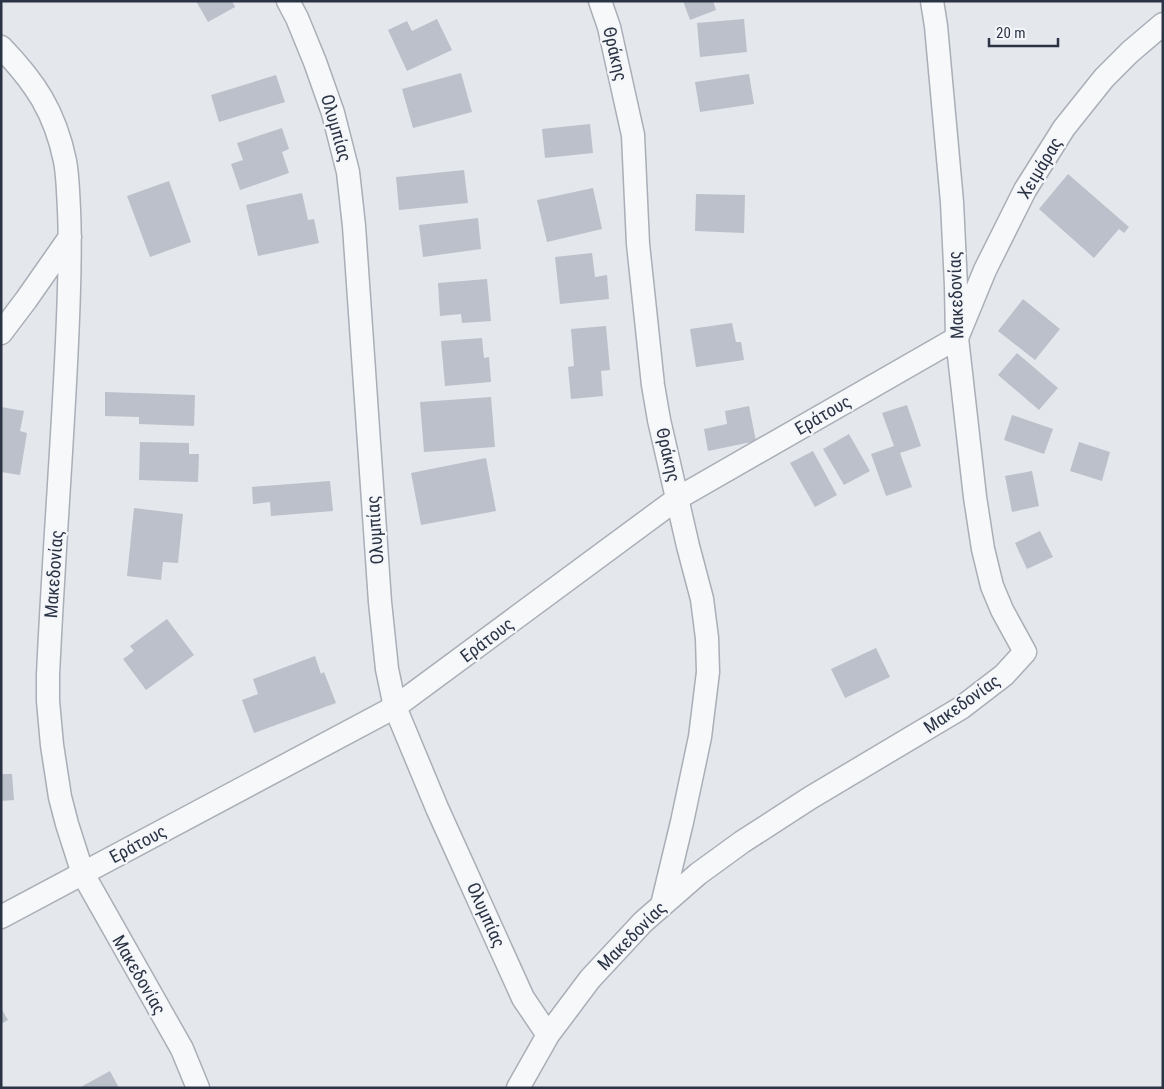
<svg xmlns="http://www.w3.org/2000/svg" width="1164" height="1089" font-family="'Roboto Condensed',sans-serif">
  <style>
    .building { fill: #bbc0ca }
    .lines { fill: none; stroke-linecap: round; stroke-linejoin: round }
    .minor-casing { stroke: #a9aeb7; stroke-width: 25 }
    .minor { stroke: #f7f8fa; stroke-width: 22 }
    .labels { text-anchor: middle; stroke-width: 4.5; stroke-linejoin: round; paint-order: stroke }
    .street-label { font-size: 18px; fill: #2b3445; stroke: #f4f6f9 }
  </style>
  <rect width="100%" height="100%" fill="#e4e7ec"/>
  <!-- building -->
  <path class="building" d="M 196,1 L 232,1 L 235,7 L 208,22 Z
    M 683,1 L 713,1 L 716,10 L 690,20 Z
    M 437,19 L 452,50 L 407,71 L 388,30 L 407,21 L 412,31 Z
    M 744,19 L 747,52 L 700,57 L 697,23 Z
    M 461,73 L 472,112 L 413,128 L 402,89 Z
    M 749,74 L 754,104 L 700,112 L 695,82 Z
    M 276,75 L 285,102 L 219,122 L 211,95 Z
    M 590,124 L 593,153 L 545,158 L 542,129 Z
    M 282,128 L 289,149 L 282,152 L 289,173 L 240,190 L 231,164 L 243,160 L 237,143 Z
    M 464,170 L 468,203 L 399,210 L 396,177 Z
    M 1068,174 L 1129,227 L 1124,233 L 1119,229 L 1094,258 L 1039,209 Z
    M 169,181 L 191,242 L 150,257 L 127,196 Z
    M 593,188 L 602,229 L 547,242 L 537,200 Z
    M 302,193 L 308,220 L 314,219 L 319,243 L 258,256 L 246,205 Z
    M 696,194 L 745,195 L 744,233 L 695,231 Z
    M 478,218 L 481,249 L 423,257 L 419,225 Z
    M 592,253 L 595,277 L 607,275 L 609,299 L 560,304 L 555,257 Z
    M 487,279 L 491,321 L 462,323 L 461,314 L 440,316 L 438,283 Z
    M 1023,299 L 1060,329 L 1035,360 L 998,331 Z
    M 732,323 L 736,342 L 741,342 L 744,360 L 696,367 L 690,329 Z
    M 606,326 L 610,370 L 601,371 L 603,396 L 571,399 L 568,367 L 574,366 L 571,329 Z
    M 482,338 L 484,358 L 489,357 L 491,382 L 445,386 L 441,341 Z
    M 1017,353 L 1058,388 L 1039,410 L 998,375 Z
    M 105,392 L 195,395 L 194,426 L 139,424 L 139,417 L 105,416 Z
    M 491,397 L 495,447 L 424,452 L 420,402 Z
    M 907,405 L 921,446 L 900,453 L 912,487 L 886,496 L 871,454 L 894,446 L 882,413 Z
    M 749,406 L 756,441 L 708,451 L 704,429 L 727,424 L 725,411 Z
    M 1,407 L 24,411 L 20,431 L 27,433 L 20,475 L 1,472 Z
    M 1012,415 L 1053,429 L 1044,454 L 1004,440 Z
    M 849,434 L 870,471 L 844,485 L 823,449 Z
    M 140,442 L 189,443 L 189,454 L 199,454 L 198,482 L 139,480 Z
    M 1079,442 L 1110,452 L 1102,481 L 1070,471 Z
    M 813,451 L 837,495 L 815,507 L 790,463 Z
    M 486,458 L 496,511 L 421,525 L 411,473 Z
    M 1032,471 L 1039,506 L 1012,512 L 1005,476 Z
    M 330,481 L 333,511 L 271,516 L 270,502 L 253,504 L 252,487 Z
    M 134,508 L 183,514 L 178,563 L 163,562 L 161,580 L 127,576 Z
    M 1040,531 L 1053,557 L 1027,569 L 1015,543 Z
    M 167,619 L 194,655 L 146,690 L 123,659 L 134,651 L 130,646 Z
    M 876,648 L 890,677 L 845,698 L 831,669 Z
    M 315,656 L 321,674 L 324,672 L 336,703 L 254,733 L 242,700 L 258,694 L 253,679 Z
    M 1,774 L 12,774 L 14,800 L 1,801 Z
    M 1,1008 L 8,1020 L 1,1024 Z
    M 110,1071 L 119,1088 L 79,1088 Z"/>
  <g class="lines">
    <defs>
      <path id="minor" d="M 288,1 L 297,18 L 315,62 L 333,113 L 348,172 L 354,226 L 380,602 L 387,669 L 395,707 L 437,808 L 523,998 L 548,1035
        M 600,1 L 609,27 L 633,135 L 638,244 L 653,385 L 659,420 L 688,546 L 702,599 L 707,638 L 708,672 L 700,737 L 682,822 L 662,905
        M 1,47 C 35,82 55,112 65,161 C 68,177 68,193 69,210 C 71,254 69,298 67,342 C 62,453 53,564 48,675 L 48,701 L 52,745 L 60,797 L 67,824 L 83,874 L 182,1049 L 198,1088
        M 1,333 L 26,300 L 70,237
        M 1,917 L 395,707 L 678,498 L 957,338 L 985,270 L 1025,190 L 1064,128 L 1104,78 L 1130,52 L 1163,24
        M 518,1088 L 548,1035 L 590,979 L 643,922 L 698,874 L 742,842 L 810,798 L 961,708 L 1004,675 L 1025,652 L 1002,610 L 992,586 L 983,549 L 975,497 L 957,338 L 956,286 L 952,202 L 936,26 L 932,1"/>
    </defs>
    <!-- minor casing -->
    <use href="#minor" class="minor-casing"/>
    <!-- minor -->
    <use href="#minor" class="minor"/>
  </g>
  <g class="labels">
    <!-- street labels -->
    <g class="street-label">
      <text transform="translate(615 54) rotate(77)" y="6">Θράκης</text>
      <text transform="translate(336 128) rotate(74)" y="6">Ολυμπίας</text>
      <text transform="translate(1040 168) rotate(-59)" y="6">Χειμάρας</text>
      <text transform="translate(956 295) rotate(-92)" y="6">Μακεδονίας</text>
      <text transform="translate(823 415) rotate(-30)" y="6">Εράτους</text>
      <text transform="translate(668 455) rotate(77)" y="6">Θράκης</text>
      <text transform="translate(375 530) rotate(-94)" y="6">Ολυμπίας</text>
      <text transform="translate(54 574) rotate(-86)" y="6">Μακεδονίας</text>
      <text transform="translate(487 640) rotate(-37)" y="6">Εράτους</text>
      <text transform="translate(962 704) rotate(-35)" y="6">Μακεδονίας</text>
      <text transform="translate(138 844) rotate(-28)" y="6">Εράτους</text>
      <text transform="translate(486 915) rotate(66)" y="6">Ολυμπίας</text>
      <text transform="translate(632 936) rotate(-45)" y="6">Μακεδονίας</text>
      <text transform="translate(139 975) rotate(60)" y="6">Μακεδονίας</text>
    </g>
  </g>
  <!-- border -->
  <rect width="1164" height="1089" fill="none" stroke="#2b3445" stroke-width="5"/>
  <!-- scale -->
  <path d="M989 38v8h69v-8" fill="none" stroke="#2b3445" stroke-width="2.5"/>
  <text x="996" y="38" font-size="15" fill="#2b3445" stroke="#f4f6f9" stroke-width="4" paint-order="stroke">20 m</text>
</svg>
